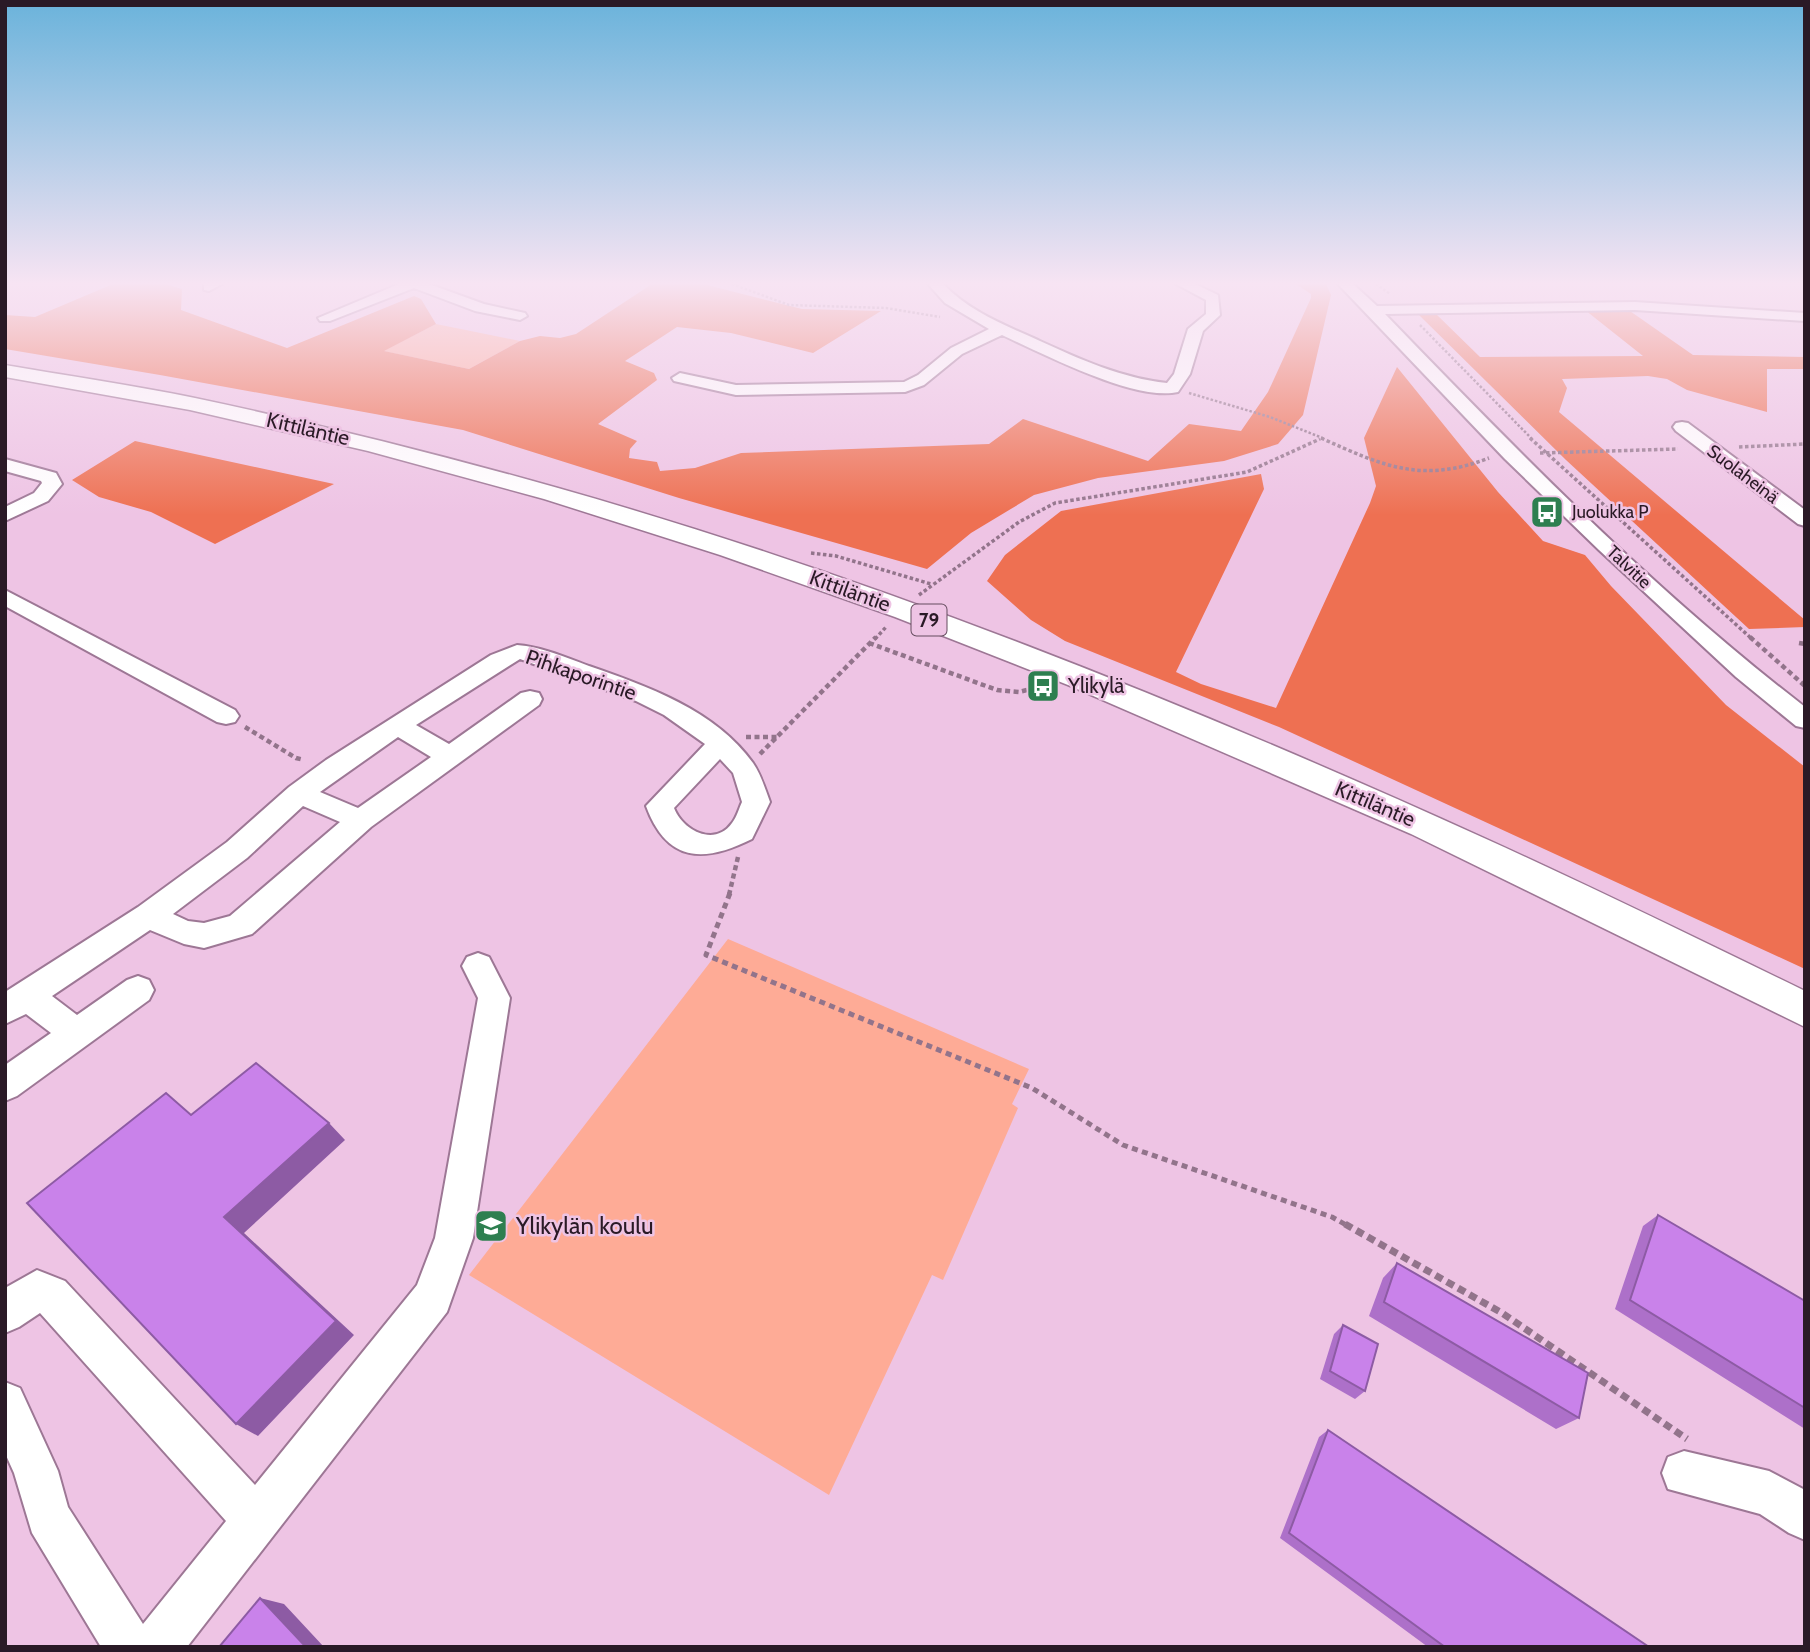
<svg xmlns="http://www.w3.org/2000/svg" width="1810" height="1652" font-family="Cabin,sans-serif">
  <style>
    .green { fill: #feab96 }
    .forest { fill: #ee7052 }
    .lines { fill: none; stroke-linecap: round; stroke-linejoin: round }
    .minor-casing { stroke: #9d7795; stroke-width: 4 }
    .major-casing { stroke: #9d7795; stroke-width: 3 }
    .path-far4 { stroke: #92748b; stroke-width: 2.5; stroke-dasharray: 2.5 2; stroke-linecap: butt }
    .path-far3 { stroke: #92748b; stroke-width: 3.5; stroke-dasharray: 3.5 2.5; stroke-linecap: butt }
    .path-far2 { stroke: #92748b; stroke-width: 4.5; stroke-dasharray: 5 3.5; stroke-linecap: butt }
    .path-far1 { stroke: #92748b; stroke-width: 5; stroke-dasharray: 6 4.5; stroke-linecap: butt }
    .path { stroke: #92748b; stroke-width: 7; stroke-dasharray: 8 5; stroke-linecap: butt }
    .minor { fill: #fff; fill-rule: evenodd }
    .major { fill: #fff; fill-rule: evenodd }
    .wall { fill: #ad70c9 }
    .shaded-wall { fill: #8d5ba4 }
    .building { fill: #c982ea; stroke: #8d5ba4; stroke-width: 2 }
    .labels { text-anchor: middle; stroke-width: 5; stroke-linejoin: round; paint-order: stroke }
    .far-street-label { font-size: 18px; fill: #2a1a26; stroke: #eec4e4 }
    .far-poi-label { font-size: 18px; fill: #2a1a26; stroke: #eec4e4; text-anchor: start }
    .shield { fill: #eec4e4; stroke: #654d5f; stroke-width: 2 }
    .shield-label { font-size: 19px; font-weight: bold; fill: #2a1a26 }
    .street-label { font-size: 21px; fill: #2a1a26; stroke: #eec4e4 }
    .poi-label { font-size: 21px; fill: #2a1a26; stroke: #eec4e4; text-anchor: start }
    .near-poi-label { font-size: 24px; fill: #2a1a26; stroke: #eec4e4; text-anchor: start }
  </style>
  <rect width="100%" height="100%" fill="#eec4e4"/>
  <!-- green -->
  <path class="green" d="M 436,324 L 520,341 L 469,369 L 383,351 Z
    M 728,939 L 1029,1069 L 1012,1104 L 1018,1108 L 943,1280 L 932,1275 L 829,1495 L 469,1275 Z"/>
  <!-- forest -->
  <path class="forest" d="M 113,284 L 165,284 L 182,289 L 181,310 L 287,348 L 414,296 L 421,299 L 436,324 L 384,351 L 469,369 L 520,341 L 540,336 L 560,338 L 576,334 L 652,284 L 703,284 L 802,309 L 881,311 L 813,353 L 731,333 L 677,327 L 625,361 L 654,373 L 657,380 L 598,424 L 637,441 L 630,449 L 629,458 L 657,462 L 660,471 L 695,468 L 741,453 L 989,444 L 1023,419 L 1148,461 L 1189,424 L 1241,431 L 1268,392 L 1311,298 L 1311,294 L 1296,284 L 1326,284 L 1331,295 L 1303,415 L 1278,444 L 1224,461 L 1098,478 L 1034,495 L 971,533 L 927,569 L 679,498 L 463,430 L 160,375 L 5,349 L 5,315 L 35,317 Z
    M 1627,309 L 1693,355 L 1805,357 L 1805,369 L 1767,369 L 1767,412 L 1687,390 L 1667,379 L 1648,376 L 1562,379 L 1567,388 L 1559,412 L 1805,620 L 1805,627 L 1749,629 L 1566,460 L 1417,313 L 1434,312 L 1480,357 L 1643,356 L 1585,310 Z
    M 1397,367 L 1498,492 L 1543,541 L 1585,555 L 1611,586 L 1726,705 L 1805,767 L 1805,969 L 1279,727 L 1065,641 L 1031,620 L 987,581 L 1005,555 L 1061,511 L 1261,474 L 1264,489 L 1176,672 L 1201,684 L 1276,708 L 1370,503 L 1376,486 L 1364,438 Z
    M 135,441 L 334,484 L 215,544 L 151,512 L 99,497 L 72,480 Z"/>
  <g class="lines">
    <defs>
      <path id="minor" d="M 204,284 L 222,284 L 209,291 L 204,290 Z
        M 399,284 L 429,284 L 484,304 L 525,313 L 527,316 L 520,320 L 475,311 L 414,288 L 330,321 L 320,321 L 318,318 Z
        M 928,284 L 943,284 C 970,312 1005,325 1040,341 C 1082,360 1121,378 1167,383 L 1174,374 L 1188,329 L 1206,314 L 1206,300 L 1176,284 L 1195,284 L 1218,295 L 1220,315 L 1203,331 L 1190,374 L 1178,392 C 1135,402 1042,353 1002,335 L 962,354 L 924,385 L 905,392 L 736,395 L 674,381 L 672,378 L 680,373 L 736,385 L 904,382 L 918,375 L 951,348 L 989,329 L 945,303 Z
        M 1338,284 L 1353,284 L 1377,306 L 1635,302 L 1805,313 L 1805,321 L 1635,310 L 1385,314 C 1518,452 1653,590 1805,707 L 1805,728 L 1796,726 L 1736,677 L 1599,550 L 1505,459 Z
        M 1682,422 L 1688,423 L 1805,510 L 1805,526 L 1798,524 L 1676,431 L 1673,427 L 1676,423 Z
        M 5,459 L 56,473 L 62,484 L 48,501 L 5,521 L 5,507 L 34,493 L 42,483 L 41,481 L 5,471 Z
        M 5,590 L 235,710 L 239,716 L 235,722 L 226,724 L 217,722 L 5,606 Z
        M 517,645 C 542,647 565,657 589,666 C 647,686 715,710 753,763 C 761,775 765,788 770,802 L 752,839 C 704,863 667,863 646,806 L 705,744 L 664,715 L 636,701 L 520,659 L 416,725 L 449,744 L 521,693 L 530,691 L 539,693 L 542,699 L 539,705 L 371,827 L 252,934 L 204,948 L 184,944 L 150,930 L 52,996 L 77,1015 L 127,980 L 138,976 L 149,980 L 154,990 L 149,1000 L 17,1096 L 5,1101 L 5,1065 L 51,1033 L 26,1014 L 5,1024 L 5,992 L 138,907 L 227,842 L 289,787 L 326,760 L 491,655 ZM 398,737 L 431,757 L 358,808 L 320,792 ZM 720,759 L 733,773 L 742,802 C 739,808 737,817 732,823 C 715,847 683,831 674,808 ZM 303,806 L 340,822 L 230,916 L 204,923 L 188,921 L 173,914 L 247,858 Z
        M 478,953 L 489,957 L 510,998 L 473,1238 L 447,1312 L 187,1647 L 101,1647 L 32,1533 L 14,1473 L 5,1453 L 5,1382 L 20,1388 L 58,1471 L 68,1507 L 143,1624 L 226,1521 L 40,1313 L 19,1327 L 5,1333 L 5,1288 L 37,1270 L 65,1281 L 255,1485 L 417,1285 L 435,1238 L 478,998 L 462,966 L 467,957 Z
        M 1684,1451 L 1769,1471 L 1805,1490 L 1805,1540 L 1789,1533 L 1760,1514 L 1668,1489 L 1662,1473 L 1668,1457 Z"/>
      <path id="major" d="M 5,365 C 68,376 132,385 195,398 C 317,424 438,454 558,488 C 875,578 1184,702 1484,838 C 1592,887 1698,939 1805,991 L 1805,1027 L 1411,834 L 1068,685 L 895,617 L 720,555 L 544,499 L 368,451 L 190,410 L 5,377 Z"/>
    </defs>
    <!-- minor casing -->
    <use href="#minor" class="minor-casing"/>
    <!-- major casing -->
    <use href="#major" class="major-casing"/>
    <!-- path-far4 -->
    <path class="path-far4" d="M 732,284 L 789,305 L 886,308 L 940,317
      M 1376,284 L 1390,294
      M 1420,325 L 1532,439
      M 1189,393 L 1270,417 L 1325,439"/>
    <!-- path-far3 -->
    <path class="path-far3" d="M 1321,438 C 1383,466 1422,484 1489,458
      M 1530,438 L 1752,639
      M 1739,447 L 1805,444
      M 1540,453 L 1678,449
      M 811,553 L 836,556 L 931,584
      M 919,595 L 1019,522 L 1055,503 L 1247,472 L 1320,439
      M 875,639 L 887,626"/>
    <!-- path-far2 -->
    <path class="path-far2" d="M 1750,637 L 1805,686
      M 869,643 L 997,690 L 1019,692 L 1039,687
      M 1799,643 L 1805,644
      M 245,727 L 296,758 L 304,760
      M 746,737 L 778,737
      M 760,754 L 876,637
      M 729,895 L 738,857"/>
    <!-- path-far1 -->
    <path class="path-far1" d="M 730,893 L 706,955 L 1032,1088 L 1123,1145 L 1332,1217 L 1348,1226"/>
    <!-- path -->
    <path class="path" d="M 1345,1224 L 1502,1313 L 1687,1439"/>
    <!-- minor -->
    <use href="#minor" class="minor"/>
    <!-- major -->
    <use href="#major" class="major"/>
  </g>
  <!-- wall -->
  <path class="wall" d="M 1658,1215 L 1805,1301 L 1805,1429 L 1615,1309 L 1643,1226 Z
    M 1397,1263 L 1579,1418 L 1556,1429 L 1369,1316 L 1383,1278 Z
    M 1343,1325 L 1365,1391 L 1355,1399 L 1320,1379 L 1334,1334 Z
    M 1328,1430 L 1649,1647 L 1428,1647 L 1280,1538 L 1319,1437 Z"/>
  <!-- shaded-wall -->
  <path class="shaded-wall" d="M 329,1123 L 345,1140 L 244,1233 L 354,1335 L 258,1436 L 236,1424 L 224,1217 Z
    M 260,1598 L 284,1604 L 324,1647 L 306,1647 Z"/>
  <!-- building -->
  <path class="building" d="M 256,1063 L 329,1123 L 224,1217 L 336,1321 L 236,1424 L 27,1203 L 166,1093 L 191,1115 Z
    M 1658,1215 L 1805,1301 L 1805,1408 L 1630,1300 Z
    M 1397,1263 L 1588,1373 L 1579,1418 L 1384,1302 Z
    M 1343,1325 L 1378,1344 L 1365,1391 L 1330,1371 Z
    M 1328,1430 L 1649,1647 L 1445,1647 L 1289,1533 Z
    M 260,1598 L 306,1647 L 219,1647 Z"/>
  <!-- sky -->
  <linearGradient id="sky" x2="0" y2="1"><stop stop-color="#6ab3db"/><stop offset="0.55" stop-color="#f7e4f3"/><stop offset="1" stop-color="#f7e4f3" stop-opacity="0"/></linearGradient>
  <rect width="1810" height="515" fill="url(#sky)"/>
  <!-- icons -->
  <defs>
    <symbol id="bus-square" viewBox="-11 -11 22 22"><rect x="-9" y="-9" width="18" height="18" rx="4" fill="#2e7f50" stroke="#eec4e4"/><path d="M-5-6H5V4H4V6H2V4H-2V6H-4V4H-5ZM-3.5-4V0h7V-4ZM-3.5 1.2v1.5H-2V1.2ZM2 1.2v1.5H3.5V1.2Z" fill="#fff"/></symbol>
    <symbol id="school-square" viewBox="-11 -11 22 22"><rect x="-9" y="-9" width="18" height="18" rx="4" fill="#2e7f50" stroke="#eec4e4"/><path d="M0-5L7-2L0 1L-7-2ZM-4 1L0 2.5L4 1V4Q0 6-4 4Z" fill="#fff"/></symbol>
  </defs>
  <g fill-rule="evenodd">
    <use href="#bus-square" x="1528" y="493" width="38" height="38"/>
    <use href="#bus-square" x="1024" y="667" width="38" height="38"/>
    <use href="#school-square" x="472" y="1207" width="38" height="38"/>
  </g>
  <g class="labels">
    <!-- far-street labels -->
    <g class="far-street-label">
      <text transform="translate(1743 474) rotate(37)" y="6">Suolaheinä</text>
      <text transform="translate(1629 567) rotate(43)" y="6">Talvitie</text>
    </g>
    <!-- far-poi labels -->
    <g class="far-poi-label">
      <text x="1572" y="518">Juolukka P</text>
    </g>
    <!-- shield labels -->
    <rect class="shield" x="911.5" y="604.5" width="35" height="31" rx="5"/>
    <g class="shield-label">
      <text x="929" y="627">79</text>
    </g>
    <!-- street labels -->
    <g class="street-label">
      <text transform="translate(308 429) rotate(13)" y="7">Kittiläntie</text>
      <text transform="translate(850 591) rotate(20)" y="7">Kittiläntie</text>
      <text transform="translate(581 675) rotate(19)" y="7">Pihkaporintie</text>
      <text transform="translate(1375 804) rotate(23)" y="7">Kittiläntie</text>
    </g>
    <!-- poi labels -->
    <g class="poi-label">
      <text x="1068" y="693">Ylikylä</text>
    </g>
    <!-- near-poi labels -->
    <g class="near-poi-label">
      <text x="516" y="1234">Ylikylän koulu</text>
    </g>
  </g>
  <!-- border -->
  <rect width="1810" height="1652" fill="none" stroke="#2a1a26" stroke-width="14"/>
</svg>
